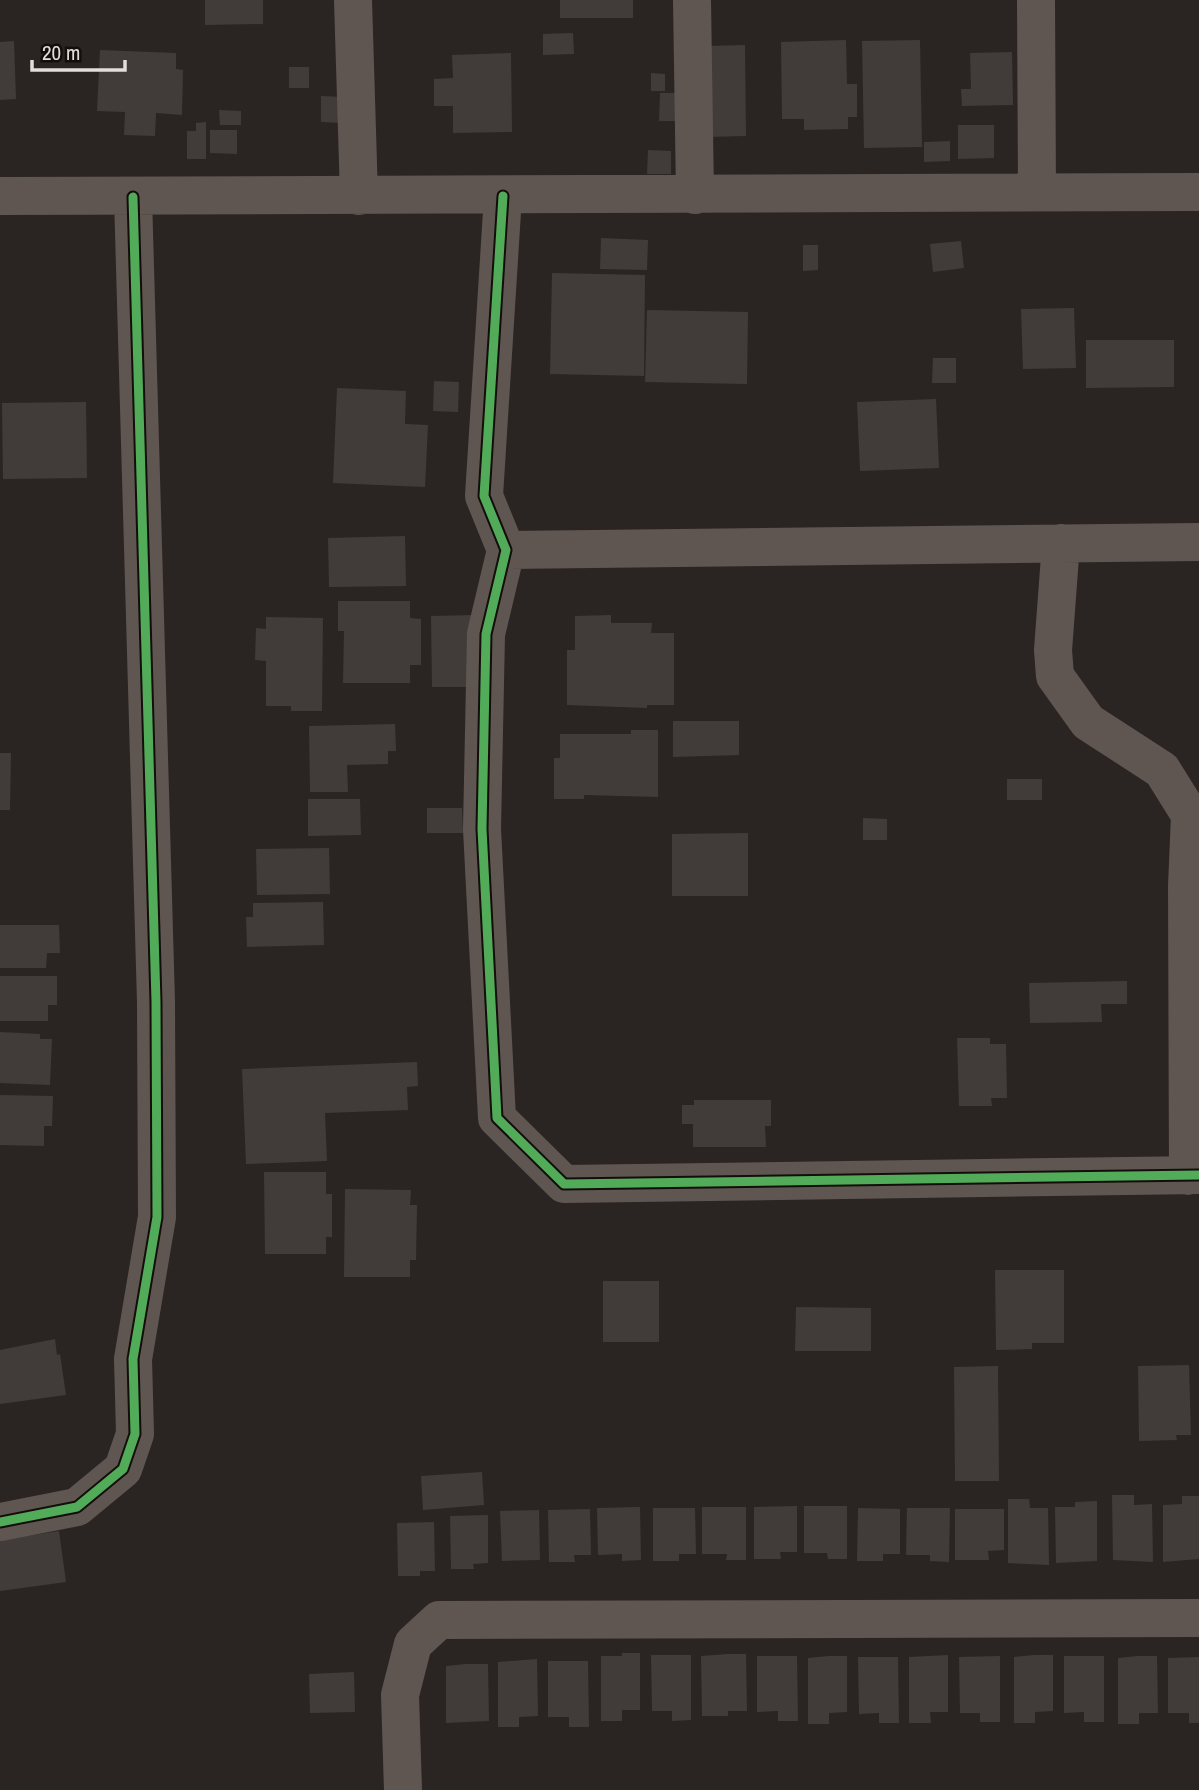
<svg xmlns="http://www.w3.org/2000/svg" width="1199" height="1790" font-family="'Archivo Narrow',sans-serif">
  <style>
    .building { fill: #413c39 }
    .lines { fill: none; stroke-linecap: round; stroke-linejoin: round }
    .minor { stroke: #605651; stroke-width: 38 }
    .cycleway-casing { stroke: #130e0c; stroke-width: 13 }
    .cycleway { stroke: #51ab58; stroke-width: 9 }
  </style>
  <rect width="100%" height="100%" fill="#2a2522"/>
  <!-- building -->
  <path class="building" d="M 205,0 L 263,0 L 263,24 L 205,25 Z
    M 560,0 L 633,0 L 633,18 L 560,18 Z
    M 573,33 L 574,54 L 543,55 L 543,34 Z
    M 846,40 L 847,84 L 857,84 L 857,117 L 848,117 L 848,129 L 804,130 L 804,119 L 782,119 L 781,42 Z
    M 920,40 L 922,147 L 864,148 L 862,41 Z
    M 14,41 L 16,99 L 0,100 L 0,42 Z
    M 745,45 L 746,136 L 708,137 L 707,46 Z
    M 100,50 L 176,53 L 176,69 L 183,70 L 182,115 L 156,113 L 155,136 L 124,135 L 125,112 L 97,111 Z
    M 1012,52 L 1013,105 L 962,106 L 961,89 L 971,89 L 970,53 Z
    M 511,53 L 512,132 L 453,133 L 453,106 L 434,106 L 434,79 L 453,78 L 452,55 Z
    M 289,67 L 309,67 L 309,88 L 289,88 Z
    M 651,73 L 665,74 L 665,91 L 651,91 Z
    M 660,93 L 682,93 L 682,121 L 659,121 Z
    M 321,96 L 344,97 L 343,123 L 321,122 Z
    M 219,110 L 241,111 L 241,125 L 220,125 Z
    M 206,122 L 206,159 L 187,159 L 187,131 L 196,131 L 196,123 Z
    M 958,125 L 994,125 L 994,158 L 958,159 Z
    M 210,130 L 237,130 L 237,154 L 210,153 Z
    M 950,141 L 950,161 L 924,162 L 924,142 Z
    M 648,150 L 671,151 L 671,174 L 647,174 Z
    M 601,238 L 648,240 L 647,270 L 600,269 Z
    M 961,241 L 964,268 L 933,272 L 930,244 Z
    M 803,245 L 818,245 L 818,270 L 803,271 Z
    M 552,273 L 645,275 L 644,376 L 550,374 Z
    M 1074,308 L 1076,368 L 1023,369 L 1021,309 Z
    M 647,310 L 748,312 L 747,384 L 645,382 Z
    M 1086,340 L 1174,340 L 1174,387 L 1086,388 Z
    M 933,358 L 956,358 L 956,383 L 932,383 Z
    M 434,381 L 459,382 L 458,412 L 433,411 Z
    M 337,388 L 406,391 L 405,424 L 428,425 L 425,487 L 333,483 Z
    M 936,399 L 939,468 L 860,471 L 857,402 Z
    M 86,402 L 87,478 L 3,479 L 2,403 Z
    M 405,536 L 406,586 L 329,587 L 328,538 Z
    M 338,601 L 410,601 L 410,618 L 421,619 L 421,665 L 410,665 L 410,683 L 343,683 L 344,631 L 338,631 Z
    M 474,615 L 475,687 L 432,687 L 431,616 Z
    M 611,615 L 611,623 L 652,623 L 651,633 L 674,633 L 674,705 L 647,705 L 647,708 L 567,705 L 567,650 L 575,650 L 575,616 Z
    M 266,617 L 323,618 L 322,711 L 291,711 L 291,706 L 266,706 L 266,661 L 255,660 L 256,628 L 266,629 Z
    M 673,721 L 739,721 L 739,755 L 673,757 Z
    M 395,724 L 396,751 L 388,751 L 388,764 L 347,765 L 348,792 L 310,792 L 309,726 Z
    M 631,730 L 658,730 L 658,797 L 584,795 L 584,799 L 554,799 L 554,758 L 560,758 L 560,734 L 631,734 Z
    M 0,753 L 11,753 L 10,810 L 0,810 Z
    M 1007,779 L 1042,779 L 1042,800 L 1007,800 Z
    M 308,799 L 360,799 L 361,835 L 308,836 Z
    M 427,808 L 462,808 L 463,833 L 427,833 Z
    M 863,818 L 887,819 L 887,840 L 863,840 Z
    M 748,833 L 748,896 L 672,896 L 672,834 Z
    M 329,848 L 330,894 L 257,895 L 256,849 Z
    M 323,902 L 324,945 L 247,947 L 246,917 L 253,917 L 253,903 Z
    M 0,925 L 59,925 L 60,953 L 47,953 L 46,968 L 0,968 Z
    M 0,976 L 57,976 L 57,1005 L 48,1005 L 48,1021 L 0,1021 Z
    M 1127,981 L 1127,1004 L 1101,1004 L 1102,1022 L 1030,1023 L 1029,983 Z
    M 0,1032 L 40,1034 L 40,1039 L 52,1039 L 50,1085 L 0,1083 Z
    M 957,1038 L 990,1038 L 990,1044 L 1006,1044 L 1007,1098 L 991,1098 L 992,1106 L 959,1106 Z
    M 417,1062 L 418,1086 L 407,1087 L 408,1110 L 325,1113 L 327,1161 L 246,1164 L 242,1069 Z
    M 0,1095 L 53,1096 L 52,1126 L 44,1126 L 44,1146 L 0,1145 Z
    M 694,1100 L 771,1100 L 771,1126 L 765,1126 L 766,1147 L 693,1147 L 693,1124 L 682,1124 L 682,1105 L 694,1105 Z
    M 264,1172 L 326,1172 L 326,1194 L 332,1194 L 332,1237 L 326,1237 L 326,1254 L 265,1254 Z
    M 345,1189 L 411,1190 L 410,1205 L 417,1205 L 416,1260 L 410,1260 L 410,1277 L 344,1277 Z
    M 995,1270 L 1064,1270 L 1064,1343 L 1032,1343 L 1032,1349 L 996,1350 Z
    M 603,1281 L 659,1281 L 659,1342 L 603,1342 Z
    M 796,1307 L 871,1308 L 871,1351 L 795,1351 Z
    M 55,1339 L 57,1355 L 60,1354 L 66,1395 L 0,1404 L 0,1350 Z
    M 1189,1365 L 1191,1435 L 1176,1435 L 1177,1440 L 1139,1441 L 1138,1366 Z
    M 998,1366 L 999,1481 L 955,1481 L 954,1367 Z
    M 482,1472 L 484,1505 L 423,1510 L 421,1476 Z
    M 1112,1495 L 1134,1495 L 1134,1505 L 1152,1504 L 1153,1562 L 1113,1560 Z
    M 1182,1496 L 1199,1496 L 1199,1559 L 1163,1562 L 1163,1505 L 1182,1504 Z
    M 1008,1499 L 1029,1499 L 1030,1508 L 1048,1508 L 1049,1565 L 1008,1563 Z
    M 1097,1501 L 1097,1561 L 1056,1563 L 1055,1507 L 1075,1507 L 1075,1502 Z
    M 797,1506 L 797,1552 L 780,1552 L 781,1559 L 754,1559 L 754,1507 Z
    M 804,1506 L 847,1506 L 847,1559 L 828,1559 L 827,1553 L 804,1553 Z
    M 640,1507 L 641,1560 L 622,1561 L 622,1554 L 598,1555 L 597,1508 Z
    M 702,1507 L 746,1507 L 746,1560 L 726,1560 L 727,1554 L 702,1554 Z
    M 653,1508 L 695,1508 L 696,1554 L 679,1554 L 679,1561 L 653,1561 Z
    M 858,1508 L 900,1509 L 900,1554 L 883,1554 L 883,1561 L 857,1561 Z
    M 907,1508 L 950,1508 L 949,1562 L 930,1561 L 930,1555 L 906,1555 Z
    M 590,1509 L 591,1555 L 574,1555 L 575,1562 L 549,1562 L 548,1510 Z
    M 955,1509 L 1004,1509 L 1004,1550 L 988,1551 L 989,1560 L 955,1560 Z
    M 539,1510 L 540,1560 L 502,1561 L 500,1511 Z
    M 488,1515 L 488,1563 L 473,1564 L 474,1569 L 451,1569 L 450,1516 Z
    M 434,1522 L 435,1571 L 420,1571 L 420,1576 L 398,1576 L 397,1523 Z
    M 59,1531 L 66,1582 L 0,1591 L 0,1540 Z
    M 622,1653 L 640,1653 L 640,1710 L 622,1710 L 622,1721 L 601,1721 L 601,1656 L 622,1656 Z
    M 728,1654 L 746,1654 L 747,1711 L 728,1711 L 728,1716 L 702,1716 L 701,1656 Z
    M 651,1655 L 691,1655 L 691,1720 L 672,1721 L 672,1711 L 652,1711 Z
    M 948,1655 L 948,1712 L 930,1712 L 931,1723 L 909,1723 L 909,1657 Z
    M 1034,1655 L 1053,1655 L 1053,1711 L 1035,1712 L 1035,1723 L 1014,1723 L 1014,1657 Z
    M 757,1656 L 797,1656 L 798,1721 L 778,1721 L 778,1711 L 757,1712 Z
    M 829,1656 L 847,1656 L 847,1712 L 829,1713 L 829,1724 L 808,1724 L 808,1658 Z
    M 1000,1656 L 1000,1722 L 980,1722 L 980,1713 L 960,1713 L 959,1657 Z
    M 1064,1656 L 1104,1656 L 1104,1722 L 1084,1722 L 1084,1712 L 1064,1713 Z
    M 1138,1656 L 1157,1656 L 1158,1713 L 1139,1713 L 1139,1724 L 1118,1724 L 1118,1658 Z
    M 858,1657 L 898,1657 L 899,1723 L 879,1723 L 879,1713 L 859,1714 Z
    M 1199,1657 L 1199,1723 L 1189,1723 L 1189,1713 L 1168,1713 L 1168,1658 Z
    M 537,1659 L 538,1716 L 519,1717 L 519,1727 L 498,1727 L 498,1662 Z
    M 548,1661 L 588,1661 L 589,1727 L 569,1727 L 569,1717 L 548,1717 Z
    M 466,1664 L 488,1664 L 489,1721 L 446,1723 L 446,1666 Z
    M 354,1672 L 355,1712 L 310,1713 L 309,1674 Z"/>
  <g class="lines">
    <!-- minor -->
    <path class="minor" d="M 353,0 L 359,196
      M 692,0 L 695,195
      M 1036,0 L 1037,191
      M 0,196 L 1199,192
      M 503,196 L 484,496 L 506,550 L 486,634 L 482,829 L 497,1118 L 564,1184 L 1199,1175
      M 1061,543 L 1053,650 L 1055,676 L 1088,722 L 1162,770 L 1190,815 L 1187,886 L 1188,1176
      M 506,550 L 1199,542
      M 0,1522 L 77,1507 L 123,1469 L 135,1434 L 133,1359 L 157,1217 L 156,1002 L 133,197
      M 403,1790 L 400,1695 L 413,1644 L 439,1620 L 1199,1618"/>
    <defs>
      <path id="cycleway" d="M 503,196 L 484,496 L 506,550 L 486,634 L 482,829 L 497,1118 L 564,1184 L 1199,1175
        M 0,1522 L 77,1507 L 123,1469 L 135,1434 L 133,1359 L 157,1217 L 156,1002 L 133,197"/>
    </defs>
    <!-- cycleway casing -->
    <use href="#cycleway" class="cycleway-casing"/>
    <!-- cycleway -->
    <use href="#cycleway" class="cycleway"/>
  </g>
  <!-- scale -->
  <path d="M32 60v10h93v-10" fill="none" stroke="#e4ddd9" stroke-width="3.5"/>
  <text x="42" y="60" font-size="21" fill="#e4ddd9" stroke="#130e0c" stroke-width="5" paint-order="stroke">20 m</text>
</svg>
